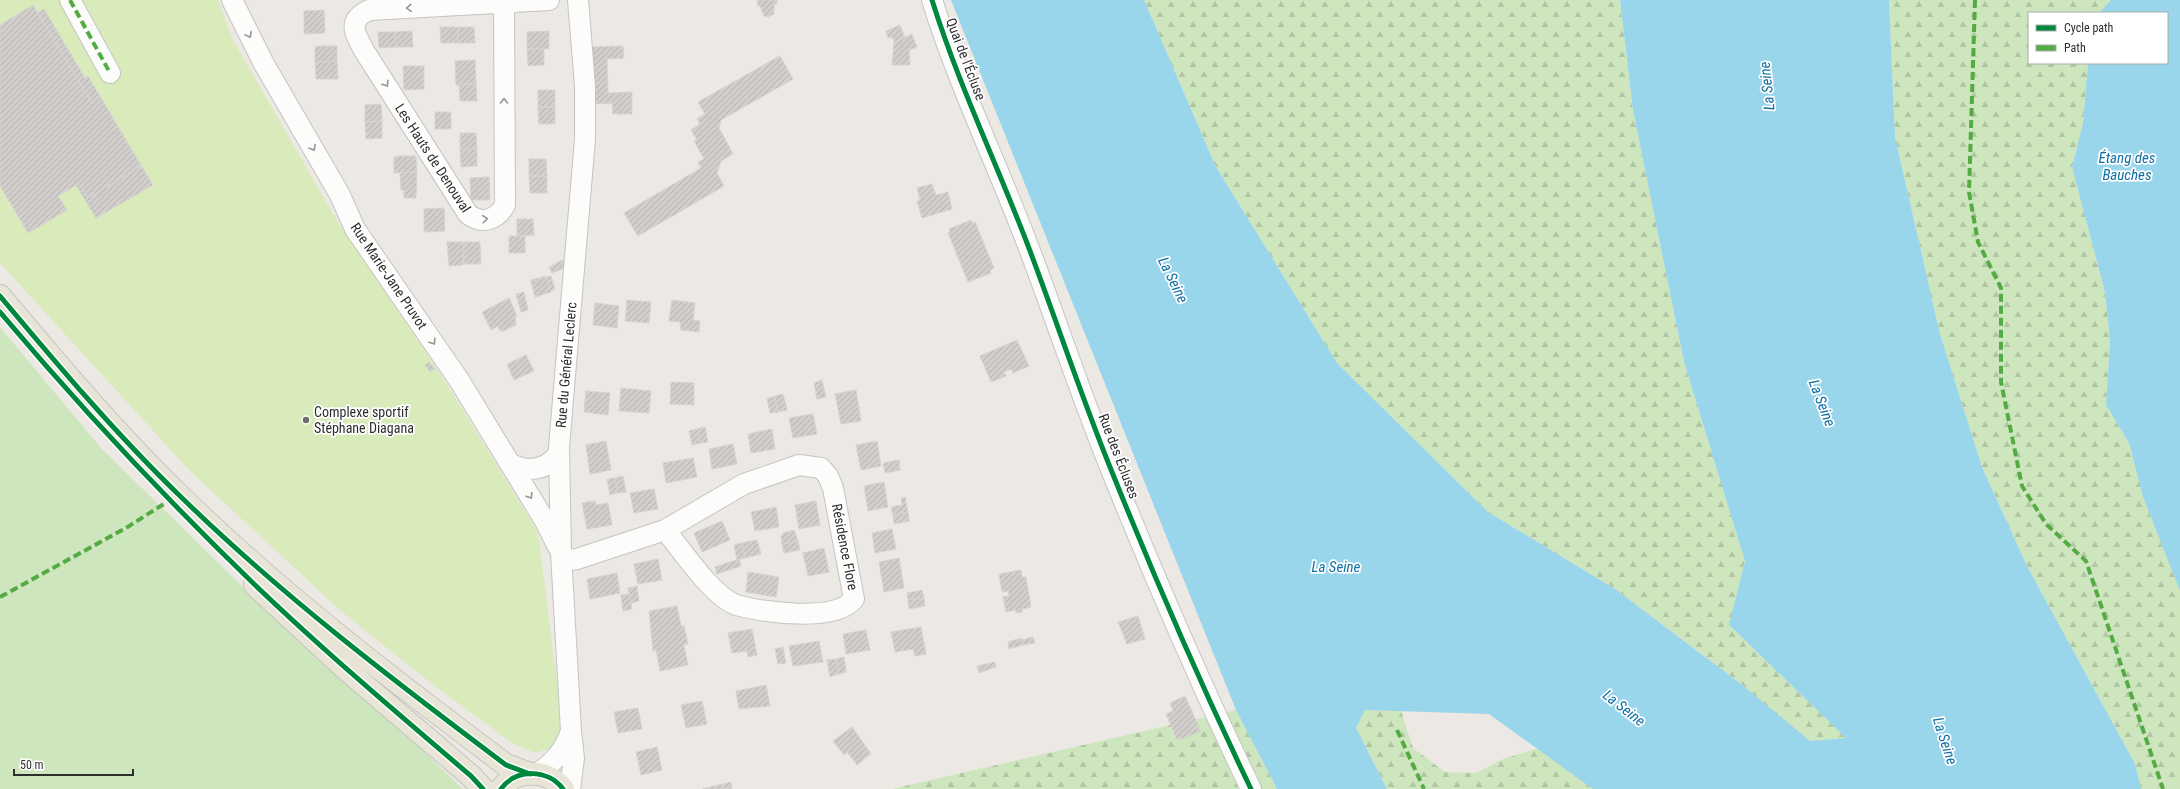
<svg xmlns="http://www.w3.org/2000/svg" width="2180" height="789" font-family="'Roboto Condensed',sans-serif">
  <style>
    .grass { fill: #cee6be }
    .forest { fill: url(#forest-firs) }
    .pitch { fill: #d9eabb }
    .water { fill: #99d6ec }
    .building { fill: url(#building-hatch); stroke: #d7d4d0 }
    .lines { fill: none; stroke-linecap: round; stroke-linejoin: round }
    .minor-casing { stroke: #c5c4c5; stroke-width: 22 }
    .major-casing { stroke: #c6c5c4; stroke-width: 24 }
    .minor { stroke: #fcfcfb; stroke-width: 20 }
    .major { stroke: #e8e4d6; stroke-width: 22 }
    .quiet { stroke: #54ab44; stroke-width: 4; stroke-dasharray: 8 4; stroke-linecap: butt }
    .cycleway-casing { stroke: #fff; stroke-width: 8 }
    .cycleway { stroke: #00873e; stroke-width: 5 }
    .oneway { stroke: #959594 }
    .poi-dot { fill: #706f6e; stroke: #fff; stroke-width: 1.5 }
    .labels { text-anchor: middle; stroke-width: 3.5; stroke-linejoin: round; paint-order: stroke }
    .street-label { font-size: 14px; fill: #2e2e2e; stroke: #fff }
    .poi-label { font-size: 14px; fill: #2e2e2e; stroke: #fff; text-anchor: start }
    .water-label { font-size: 15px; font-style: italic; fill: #0d6fa3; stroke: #fff }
  </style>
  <defs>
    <pattern id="forest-firs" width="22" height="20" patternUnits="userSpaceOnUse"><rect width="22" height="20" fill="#cee6be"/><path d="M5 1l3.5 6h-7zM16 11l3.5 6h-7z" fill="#b1c6a4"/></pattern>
    <pattern id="building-hatch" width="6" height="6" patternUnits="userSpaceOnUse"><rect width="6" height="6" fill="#d1cecb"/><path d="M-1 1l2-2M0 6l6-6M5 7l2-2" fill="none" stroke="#b4b1af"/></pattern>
  </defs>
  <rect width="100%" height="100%" fill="#ece8e4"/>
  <!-- grass -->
  <path class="grass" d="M 0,327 L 101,448 L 252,596 L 398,727 L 463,789 L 0,789 Z"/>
  <!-- forest -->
  <path class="forest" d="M 1144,0 L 1620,0 L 1633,110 L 1684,362 L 1745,561 L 1729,625 L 1846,738 L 1809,741 L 1741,684 L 1615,589 L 1488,512 L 1337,363 L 1216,167 Z
    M 1889,0 L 2111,0 L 2099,13 L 2029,13 L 2029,63 L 2088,63 L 2083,123 L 2072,167 L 2105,292 L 2110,340 L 2106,405 L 2129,443 L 2143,497 L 2180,591 L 2180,789 L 2141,789 L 2135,764 L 2027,566 L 1982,467 L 1940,334 L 1895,137 Z
    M 1236,710 L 1277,789 L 892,789 Z
    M 1364,710 L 1401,711 L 1413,748 L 1445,772 L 1476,773 L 1503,759 L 1539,748 L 1594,789 L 1387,789 L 1356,728 Z"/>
  <!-- pitch -->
  <path class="pitch" d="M 0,0 L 218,0 L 233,40 L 340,226 L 438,370 L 538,532 L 562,722 L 560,737 L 552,748 L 535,753 L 512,743 L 436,687 L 341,611 L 189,470 L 0,263 Z"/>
  <!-- water -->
  <path class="water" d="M 951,0 L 1144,0 L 1216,167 L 1337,363 L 1488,512 L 1615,589 L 1741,684 L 1810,741 L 1846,738 L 1729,625 L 1745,561 L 1684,362 L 1633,110 L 1620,0 L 1889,0 L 1895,137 L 1940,334 L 1982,467 L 2027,566 L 2135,764 L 2141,789 L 1593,789 L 1489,714 L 1365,710 L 1356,728 L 1387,789 L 1277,789 L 1236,710 Z
    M 2111,0 L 2180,0 L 2180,591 L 2143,497 L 2129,443 L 2106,405 L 2110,340 L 2105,292 L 2072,167 L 2083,123 L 2088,63 L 2167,63 L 2167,13 L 2099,13 Z"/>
  <!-- building -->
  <path class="building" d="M 757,0 L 777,0 L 777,4 L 774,4 L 774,14 L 768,17 L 764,16 L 760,6 L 758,6 Z
    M 33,5 L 91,102 L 100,96 L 141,166 L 88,198 L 79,183 L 76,185 L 58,196 L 67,210 L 28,233 L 0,186 L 0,25 Z
    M 44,9 L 85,78 L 88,76 L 153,185 L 96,218 L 76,185 L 79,183 L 88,198 L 141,166 L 100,96 L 91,102 L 38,13 Z
    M 324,10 L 325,33 L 304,34 L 304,11 Z
    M 900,25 L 905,38 L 894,42 L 892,37 L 888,38 L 886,31 Z
    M 440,27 L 458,27 L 458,43 L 441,43 Z
    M 458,27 L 474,27 L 475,43 L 458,43 Z
    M 412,31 L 413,47 L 396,47 L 395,32 Z
    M 549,31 L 549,49 L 527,49 L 527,32 Z
    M 378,32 L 395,32 L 396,47 L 379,48 Z
    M 912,34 L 917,47 L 909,50 L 910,65 L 892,65 L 894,42 Z
    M 321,46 L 337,46 L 337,61 L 315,62 L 315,47 Z
    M 623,46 L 624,58 L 607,59 L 608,93 L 632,92 L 632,114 L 613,114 L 612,103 L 594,104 L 592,47 Z
    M 527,49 L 544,49 L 544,65 L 528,66 Z
    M 780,56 L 793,79 L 721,120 L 719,128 L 733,154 L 721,161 L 717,173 L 724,186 L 638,236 L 624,213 L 701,168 L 698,162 L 704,159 L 694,141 L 697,140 L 691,130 L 700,124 L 697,119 L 705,114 L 698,102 Z
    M 475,60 L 476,84 L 456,85 L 455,61 Z
    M 337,61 L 338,79 L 316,79 L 315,62 Z
    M 403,66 L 424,66 L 424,89 L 404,90 Z
    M 459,84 L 476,84 L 477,101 L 460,101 Z
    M 538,90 L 555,90 L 555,107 L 538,107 Z
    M 381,104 L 382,121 L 365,122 L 365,105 Z
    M 538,107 L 555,107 L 555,124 L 539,124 Z
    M 435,112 L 451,112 L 451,129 L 435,129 Z
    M 382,121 L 382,138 L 366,139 L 365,122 Z
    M 460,133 L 476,133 L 477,149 L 460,150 Z
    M 477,149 L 477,166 L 461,167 L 460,150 Z
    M 400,156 L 416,156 L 417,172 L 394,173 L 394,157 Z
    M 529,159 L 546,159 L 547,176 L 529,176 Z
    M 417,172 L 416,198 L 404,198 L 404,190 L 401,190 L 400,173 Z
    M 529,176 L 547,176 L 547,193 L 530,193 Z
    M 489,177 L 490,200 L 471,200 L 470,178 Z
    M 932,184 L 936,195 L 948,192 L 952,209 L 922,218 L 917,201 L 920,200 L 917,188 Z
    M 444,208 L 445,231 L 424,232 L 424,209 Z
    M 517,219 L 533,219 L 534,235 L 517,236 Z
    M 971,220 L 972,223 L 975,222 L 994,268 L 990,270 L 991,273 L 968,282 L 948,233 L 950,232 L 949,229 Z
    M 509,236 L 525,236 L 525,253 L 509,253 Z
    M 447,242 L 464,242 L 463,265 L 449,266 Z
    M 464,242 L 480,242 L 481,264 L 464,264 Z
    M 563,260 L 567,267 L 552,273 L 549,267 Z
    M 546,276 L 546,277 L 531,282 L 531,280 Z
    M 551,276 L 555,289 L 551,291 L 546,277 Z
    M 546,277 L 551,292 L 535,297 L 531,282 Z
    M 524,292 L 528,310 L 521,312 L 516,294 Z
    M 509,298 L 517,316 L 515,318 L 516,325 L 503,331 L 500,331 L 498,326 L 491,330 L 482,312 Z
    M 627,300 L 651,302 L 649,323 L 625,321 Z
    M 672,300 L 695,303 L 693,320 L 700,321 L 699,332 L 681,330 L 680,322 L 669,321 Z
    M 595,303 L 619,306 L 617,328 L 593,325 Z
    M 1017,340 L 1029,366 L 1013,373 L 1011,369 L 1004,372 L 1006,376 L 991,382 L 980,356 Z
    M 526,355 L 534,371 L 514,380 L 507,364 Z
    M 429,362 L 435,369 L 430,372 L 425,365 Z
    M 822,380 L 826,397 L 817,399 L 814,383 Z
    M 671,382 L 694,383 L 694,405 L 670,404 Z
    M 621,388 L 651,391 L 649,413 L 619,411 Z
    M 856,390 L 861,421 L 841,424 L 835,394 Z
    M 586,391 L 610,393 L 608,415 L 584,412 Z
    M 783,394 L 787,410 L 778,412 L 775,396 Z
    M 775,396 L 778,412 L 770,413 L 767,399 Z
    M 813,414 L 817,434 L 793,438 L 789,418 Z
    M 705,427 L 708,442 L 700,443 L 697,429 Z
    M 697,429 L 700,443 L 692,445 L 689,431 Z
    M 772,429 L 775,449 L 751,453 L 748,434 Z
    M 606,441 L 611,470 L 590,474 L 586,445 Z
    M 877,441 L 881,466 L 861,470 L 856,445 Z
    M 733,444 L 737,464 L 712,469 L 709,449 Z
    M 693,458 L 697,477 L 666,483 L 663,463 Z
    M 899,460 L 900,470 L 885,473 L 883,463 Z
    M 623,476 L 626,492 L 618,493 L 615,478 Z
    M 615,478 L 618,493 L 610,495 L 607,479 Z
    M 884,482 L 888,507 L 868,511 L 864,486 Z
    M 654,489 L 658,509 L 634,513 L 630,493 Z
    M 905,497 L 908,512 L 893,515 L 891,507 L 902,505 L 901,498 Z
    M 595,501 L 596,505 L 608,503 L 612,525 L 587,529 L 582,503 Z
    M 816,501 L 820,525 L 799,529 L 795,505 Z
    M 776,507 L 779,527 L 755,531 L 751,512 Z
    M 908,512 L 909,521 L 894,524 L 893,515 Z
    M 722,521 L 730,540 L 702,552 L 694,533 Z
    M 892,529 L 896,549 L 875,553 L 872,533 Z
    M 794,530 L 798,541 L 782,544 L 781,536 L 783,535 L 783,533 Z
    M 757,540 L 761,554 L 745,558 L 742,543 Z
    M 798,541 L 800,550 L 784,553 L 782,544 Z
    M 742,543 L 745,558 L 737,560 L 734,545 Z
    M 824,548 L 829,572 L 808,576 L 803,553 Z
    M 899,558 L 904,588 L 884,592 L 879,562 Z
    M 658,559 L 662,580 L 638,584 L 634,564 Z
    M 739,559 L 741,566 L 717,574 L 715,567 Z
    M 1021,570 L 1022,577 L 1026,577 L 1031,607 L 1022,609 L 1022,612 L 1016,613 L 1016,610 L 1006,612 L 1003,597 L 1009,596 L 1008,591 L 1002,592 L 999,574 Z
    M 748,572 L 779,577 L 776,597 L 746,592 Z
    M 617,573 L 620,593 L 590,599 L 587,579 Z
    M 637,586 L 639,601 L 631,603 L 628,588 Z
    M 922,590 L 924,598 L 908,600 L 907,593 Z
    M 629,594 L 632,609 L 623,611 L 621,595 Z
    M 924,598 L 925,606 L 909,609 L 908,600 Z
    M 677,606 L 681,626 L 684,626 L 688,644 L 684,645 L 688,665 L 660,671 L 656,650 L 653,651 L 649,611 Z
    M 1138,616 L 1145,639 L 1127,644 L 1118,622 Z
    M 921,627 L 926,654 L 915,656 L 913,649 L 895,652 L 891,632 Z
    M 752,629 L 757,655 L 748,657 L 747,651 L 732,653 L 728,633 Z
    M 866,630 L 870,650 L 846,654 L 843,634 Z
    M 1033,637 L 1035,643 L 1023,645 L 1022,640 Z
    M 1021,638 L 1023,645 L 1009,649 L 1008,642 Z
    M 819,641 L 823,662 L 793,666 L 789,646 Z
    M 783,647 L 786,663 L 778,664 L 775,649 Z
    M 844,657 L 846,672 L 839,674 L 836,659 Z
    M 836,659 L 839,674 L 830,677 L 827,660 Z
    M 995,662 L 996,667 L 979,673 L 977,666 Z
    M 766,685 L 770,706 L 739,709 L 736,691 Z
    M 1185,696 L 1201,732 L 1177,740 L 1166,714 L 1173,711 L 1170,703 Z
    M 702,701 L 707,724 L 686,728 L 681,705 Z
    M 638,708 L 642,729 L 618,733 L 614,712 Z
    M 852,727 L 871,754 L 857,765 L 847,752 L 844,755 L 833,741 Z
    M 657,747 L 662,770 L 641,775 L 636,752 Z
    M 731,782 L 732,789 L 724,789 L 723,784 Z
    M 723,784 L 724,789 L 702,789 Z"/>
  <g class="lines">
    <defs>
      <path id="minor" d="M 70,0 L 110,73
        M 232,0 L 264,64 L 340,195 L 355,229 L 459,380 L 545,521 L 558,547
        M 932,0 C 958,83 996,162 1027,243 C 1056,319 1081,396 1112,472 C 1155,579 1201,685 1251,789
        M 504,3 L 505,205 C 497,220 482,225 468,214 L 365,52 C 355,34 346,21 369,10 L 549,0
        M 509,463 C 528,473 546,471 559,453
        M 562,561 L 577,559 L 665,530 L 744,484 L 799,465 L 821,468 L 828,476 L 833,488 L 854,599 C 835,623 762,612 736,605 C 711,595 683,551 665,530
        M 536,774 C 554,763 564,751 571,731
        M 570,789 L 574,758 L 571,731 L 561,553 L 559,447 L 585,139 L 585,86 L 578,0"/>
      <path id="major" d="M 0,296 C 57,364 115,433 179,495 C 280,594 393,680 506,765 L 530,774
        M 255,585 L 348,671 L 471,776 L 483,789
        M 501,789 C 516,768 548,769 563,789"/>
    </defs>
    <!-- minor casing -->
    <use href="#minor" class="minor-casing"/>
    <!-- major casing -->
    <use href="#major" class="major-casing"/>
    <!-- minor -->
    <use href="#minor" class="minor"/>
    <!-- major -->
    <use href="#major" class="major"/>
    <!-- quiet -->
    <path class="quiet" d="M 70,0 L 110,73
      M 1975,0 L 1969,192 L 1978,242 L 2001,288 L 2001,382 L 2022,486 L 2046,524 L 2086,561 L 2163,789
      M 0,597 L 126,528 L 170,500
      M 1397,730 L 1424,789"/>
    <defs>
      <path id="cycleway" d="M 932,0 C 958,83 996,162 1027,243 C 1056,319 1081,396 1112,472 C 1155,579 1201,685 1251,789
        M 0,296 C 57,364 115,433 179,495 C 280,594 393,680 506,765 L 530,774
        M 0,312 C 80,407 165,498 254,584 C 324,651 397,713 471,776 L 483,789
        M 501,789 C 516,768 548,769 563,789"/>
    </defs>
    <!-- cycleway casing -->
    <use href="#cycleway" class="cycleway-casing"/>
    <!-- cycleway -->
    <use href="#cycleway" class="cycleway"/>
  </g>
  <!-- one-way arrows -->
  <defs><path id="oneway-chevron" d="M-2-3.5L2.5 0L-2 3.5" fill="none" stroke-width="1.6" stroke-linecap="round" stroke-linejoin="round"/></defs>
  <g class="oneway">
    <use href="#oneway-chevron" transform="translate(409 8) rotate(177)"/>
    <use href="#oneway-chevron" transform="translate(249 35) rotate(62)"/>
    <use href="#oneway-chevron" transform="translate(386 84) rotate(57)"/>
    <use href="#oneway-chevron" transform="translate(504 101) rotate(-90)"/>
    <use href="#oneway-chevron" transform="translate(313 148) rotate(60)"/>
    <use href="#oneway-chevron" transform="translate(485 219) rotate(-5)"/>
    <use href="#oneway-chevron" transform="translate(433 342) rotate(56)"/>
    <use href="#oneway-chevron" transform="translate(530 496) rotate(58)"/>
  </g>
  <!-- markers -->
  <circle class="poi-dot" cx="306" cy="420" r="4"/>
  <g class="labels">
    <!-- street labels -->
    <g class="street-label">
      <text transform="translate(966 59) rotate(69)" y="5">Quai de l'Écluse</text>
      <text transform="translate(433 158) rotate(57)" y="5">Les Hauts de Denouval</text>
      <text transform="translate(389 276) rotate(56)" y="5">Rue Marie-Jane Pruvot</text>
      <text transform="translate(566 365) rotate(-85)" y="5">Rue du Général Leclerc</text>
      <text transform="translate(1119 456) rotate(69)" y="5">Rue des Écluses</text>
      <text transform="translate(845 547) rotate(79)" y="5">Résidence Flore</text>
    </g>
    <!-- poi labels -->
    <g class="poi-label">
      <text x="314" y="417">Complexe sportif<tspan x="314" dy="16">Stéphane Diagana</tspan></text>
    </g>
    <!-- water labels -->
    <g class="water-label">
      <text transform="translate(1767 86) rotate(-96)" y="5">La Seine</text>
      <text x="2127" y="163">Étang des<tspan x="2127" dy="17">Bauches</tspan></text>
      <text transform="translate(1173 280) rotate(64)" y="5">La Seine</text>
      <text transform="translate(1822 403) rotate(69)" y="5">La Seine</text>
      <text x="1336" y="572">La Seine</text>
      <text transform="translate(1624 708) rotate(38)" y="5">La Seine</text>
      <text transform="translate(1945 741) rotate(72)" y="5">La Seine</text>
    </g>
  </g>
  <!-- legend -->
  <rect x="2028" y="12" width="140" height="52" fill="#ffffff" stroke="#ababab"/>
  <rect x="2036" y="25" width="20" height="6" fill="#00873e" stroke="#ababab"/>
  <text x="2064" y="32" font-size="12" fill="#2e2e2e">Cycle path</text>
  <rect x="2036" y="45" width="20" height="6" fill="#54ab44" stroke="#ababab"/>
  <text x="2064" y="52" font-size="12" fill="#2e2e2e">Path</text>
  <!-- scale -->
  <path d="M14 769v6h119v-6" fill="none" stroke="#2e2e2e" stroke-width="2"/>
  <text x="20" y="769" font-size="12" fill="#2e2e2e" stroke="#ffffff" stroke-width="3" paint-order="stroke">50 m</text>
</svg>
